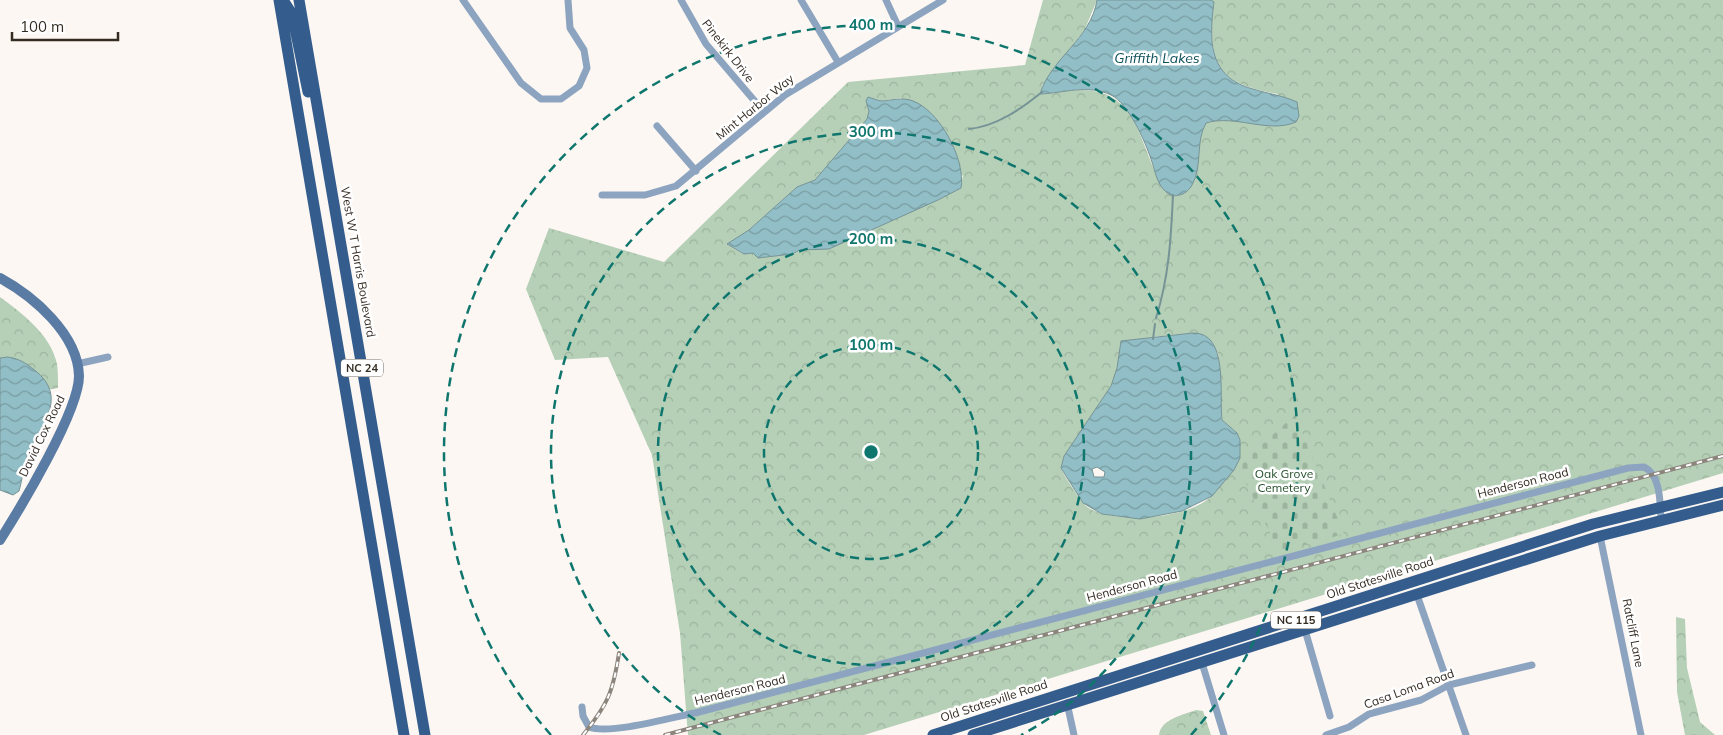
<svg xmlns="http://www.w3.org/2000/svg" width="1723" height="735" font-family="Mulish,sans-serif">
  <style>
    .forest { fill: url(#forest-crowns); fill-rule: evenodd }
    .cemetery { fill: url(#cemetery-stones) }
    .water { fill: url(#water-waves); stroke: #769396; fill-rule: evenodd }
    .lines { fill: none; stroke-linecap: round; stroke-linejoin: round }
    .stream { stroke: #769396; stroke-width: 2 }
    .minor { stroke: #8da4c0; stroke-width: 7 }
    .secondary { stroke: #597ba4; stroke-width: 10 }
    .primary { stroke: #345d8e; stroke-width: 11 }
    .rail-casing { stroke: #8c857d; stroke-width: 4 }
    .rail { stroke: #fff; stroke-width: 2; stroke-dasharray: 5.5; stroke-linecap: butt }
    .ring { fill: none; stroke: #0f766e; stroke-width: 2.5; stroke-dasharray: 9 6 }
    .labels { text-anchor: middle; stroke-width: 5; stroke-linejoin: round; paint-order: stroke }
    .shield { fill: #fff; stroke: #716b64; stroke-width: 1 }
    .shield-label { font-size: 11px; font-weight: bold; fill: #342c22 }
    .street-label { font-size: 12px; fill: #342c22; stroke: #fff }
    .park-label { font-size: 12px; fill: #24502b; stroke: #fff }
    .water-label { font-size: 14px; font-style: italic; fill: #0e5059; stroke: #fff }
    .centre { fill: #0f766e; stroke: #fff; stroke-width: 2.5 }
    .ring-label { font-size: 15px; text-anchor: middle; font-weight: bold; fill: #0f766e; stroke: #fff; stroke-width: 5; stroke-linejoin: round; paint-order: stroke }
  </style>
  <defs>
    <pattern id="forest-crowns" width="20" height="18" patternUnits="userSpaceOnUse" patternTransform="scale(1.25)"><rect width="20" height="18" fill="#b5d0b7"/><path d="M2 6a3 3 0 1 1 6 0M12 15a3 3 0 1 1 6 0" fill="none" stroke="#9cb39d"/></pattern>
    <pattern id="cemetery-stones" width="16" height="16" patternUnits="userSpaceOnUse" patternTransform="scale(1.25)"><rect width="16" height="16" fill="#b5d0b7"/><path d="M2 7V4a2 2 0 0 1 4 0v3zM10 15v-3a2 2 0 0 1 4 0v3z" fill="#9cb39d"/></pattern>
    <pattern id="water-waves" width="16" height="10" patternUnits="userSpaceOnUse" patternTransform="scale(1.25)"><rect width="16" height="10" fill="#92bfc7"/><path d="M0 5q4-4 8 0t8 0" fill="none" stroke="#789ba1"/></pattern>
  </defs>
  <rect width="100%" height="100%" fill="#fcf7f2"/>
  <!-- forest -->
  <path class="forest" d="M 1043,0 L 1097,0 L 1085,29 L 1042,86 L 1052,93 C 1140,76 1133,133 1165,192 L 1173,196 L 1180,196 L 1199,152 L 1200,134 L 1206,123 C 1228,117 1250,122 1273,126 L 1278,94 C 1210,82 1212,62 1211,0 L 1723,0 L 1723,473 L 864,735 L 688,735 L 680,633 L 652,455 L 608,357 L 555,360 L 526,289 L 549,228 L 664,262 L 848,82 L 1025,65 ZM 901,98 L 963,176 L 960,188 L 938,200 L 792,254 L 758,258 L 753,253 L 743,254 L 728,245 L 749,230 L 797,187 L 815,180 L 867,119 L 869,111 L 866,101 L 875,99 L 880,101 ZM 1193,333 L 1218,353 L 1222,420 L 1237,433 L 1240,440 C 1233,455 1222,484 1212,495 C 1192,519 1111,526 1086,506 C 1081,502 1063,474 1061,468 L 1064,456 C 1088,423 1121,387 1120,343 L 1153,337 Z
    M 0,297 C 23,314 51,335 57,364 C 58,371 58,380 58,388 L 0,398 Z
    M 1676,617 L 1685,619 L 1687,668 L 1700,722 L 1715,735 L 1685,735 L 1677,692 Z
    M 1196,710 L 1203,711 L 1211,735 L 1159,735 C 1161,719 1183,715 1196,710 Z"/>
  <!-- cemetery -->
  <path class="cemetery" d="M 1295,415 L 1344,534 L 1279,552 L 1238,466 Z"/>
  <!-- water -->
  <path class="water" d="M 1097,0 L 1211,0 L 1214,2 C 1209,40 1208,77 1253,89 C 1269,94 1281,95 1297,102 L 1299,116 L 1296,122 C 1268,134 1235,114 1206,123 C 1195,142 1203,166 1192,185 C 1186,196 1172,200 1164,190 C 1156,181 1155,170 1151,159 C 1145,141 1128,103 1111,95 C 1088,84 1064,93 1040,94 C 1051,58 1091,39 1097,0 Z
    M 868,97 C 872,98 878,101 882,101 C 894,100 902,97 913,101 C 940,111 966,160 961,188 L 938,200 L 829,249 L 800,250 L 792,254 L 758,258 L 753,253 L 744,254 L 727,244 L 749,230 L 797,187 L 815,180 L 867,119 L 869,111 L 866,101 Z
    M 1193,333 C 1229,332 1219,395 1222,420 L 1237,433 L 1240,440 L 1240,458 L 1234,470 L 1212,496 L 1182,511 L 1140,519 L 1102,514 L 1083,503 L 1061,468 L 1064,456 L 1111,386 L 1117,368 L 1121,341 ZM 1097,467 L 1105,472 L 1104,477 L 1094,477 L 1092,469 Z
    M 8,357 C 21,359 29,365 38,373 C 68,400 39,427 28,453 C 23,465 23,478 19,491 L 13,495 L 0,490 L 0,358 Z"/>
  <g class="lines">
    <!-- stream -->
    <path class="stream" d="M 969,129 C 997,126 1021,109 1042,92
      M 1156,318 C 1169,277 1171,238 1173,195
      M 1153,339 L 1155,324"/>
    <!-- minor -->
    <path class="minor" d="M 463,0 L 521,83 L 541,99 L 561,99 L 579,86 L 587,68 L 584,50 L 570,28 L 568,0
      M 681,0 L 706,44 L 764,112
      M 801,0 L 838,62
      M 886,0 L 898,26
      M 657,126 L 696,171
      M 602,195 L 645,195 L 676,186 L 785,95 L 943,0
      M 77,364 L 108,357
      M 1600,536 L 1641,735
      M 1417,595 L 1466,735
      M 1305,630 L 1330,716
      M 1202,663 L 1224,735
      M 1067,703 L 1074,735
      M 582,707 L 583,716 L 589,727 C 610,735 674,717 699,712 L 1628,468 L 1644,467 C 1661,475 1660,503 1661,519
      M 1326,735 L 1349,727 L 1369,714 L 1421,700 L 1449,685 L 1532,665"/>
    <!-- secondary -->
    <path class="secondary" d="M 0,278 C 33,296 78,334 79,376 C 79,411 21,507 0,540"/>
    <!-- primary -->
    <path class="primary" d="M 279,0 L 404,735
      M 283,0 L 292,14 L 308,92
      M 299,0 L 425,735
      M 933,735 L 1593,524 L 1723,492
      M 973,735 L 1600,536 L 1723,505"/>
    <defs>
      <path id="rail" d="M 583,735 C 608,704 613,692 619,653
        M 665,735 L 1723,456"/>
    </defs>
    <!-- rail casing -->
    <use href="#rail" class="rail-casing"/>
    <!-- rail -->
    <use href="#rail" class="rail"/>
  </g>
  <!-- distance rings -->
  <g class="ring">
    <circle cx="871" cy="452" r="107"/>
    <circle cx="871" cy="452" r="213"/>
    <path d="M721 735A320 320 0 1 1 1021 735"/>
    <path d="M551 735A427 427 0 1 1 1191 735"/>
  </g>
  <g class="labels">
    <!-- shield labels -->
    <g class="shield">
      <rect x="341" y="359.5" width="42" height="17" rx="4"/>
      <rect x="1271" y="611.5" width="50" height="17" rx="4"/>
    </g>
    <g class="shield-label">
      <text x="362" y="372">NC 24</text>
      <text x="1296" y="624">NC 115</text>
    </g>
    <!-- street labels -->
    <g class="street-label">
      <text transform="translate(728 51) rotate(52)" y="4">Pinekirk Drive</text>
      <text transform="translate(755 107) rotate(-39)" y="4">Mint Harbor Way</text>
      <text transform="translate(358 262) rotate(80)" y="4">West W T Harris Boulevard</text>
      <text transform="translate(42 436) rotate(-64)" y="4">David Cox Road</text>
      <text transform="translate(1523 483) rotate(-14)" y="4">Henderson Road</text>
      <text transform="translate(1380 578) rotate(-18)" y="4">Old Statesville Road</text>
      <text transform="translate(1132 586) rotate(-15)" y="4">Henderson Road</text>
      <text transform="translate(1633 633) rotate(79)" y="4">Ratcliff Lane</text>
      <text transform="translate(1409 689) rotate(-20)" y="4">Casa Loma Road</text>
      <text transform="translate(740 690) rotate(-14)" y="4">Henderson Road</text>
      <text transform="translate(994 701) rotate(-18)" y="4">Old Statesville Road</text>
    </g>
    <!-- park labels -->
    <g class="park-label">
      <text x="1284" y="478">Oak Grove<tspan x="1284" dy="14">Cemetery</tspan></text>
    </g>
    <!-- water labels -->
    <g class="water-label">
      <text x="1157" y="63">Griffith Lakes</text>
    </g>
  </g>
  <circle cx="871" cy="452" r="8" class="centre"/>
  <g class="ring-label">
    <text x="871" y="30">400 m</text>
    <text x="871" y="137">300 m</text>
    <text x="871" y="244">200 m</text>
    <text x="871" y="350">100 m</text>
  </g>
  <!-- scale -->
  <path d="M12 32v8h106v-8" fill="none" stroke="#342c22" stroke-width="2.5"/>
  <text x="20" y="32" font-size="15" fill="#342c22" stroke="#ffffff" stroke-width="4" paint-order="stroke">100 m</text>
</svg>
